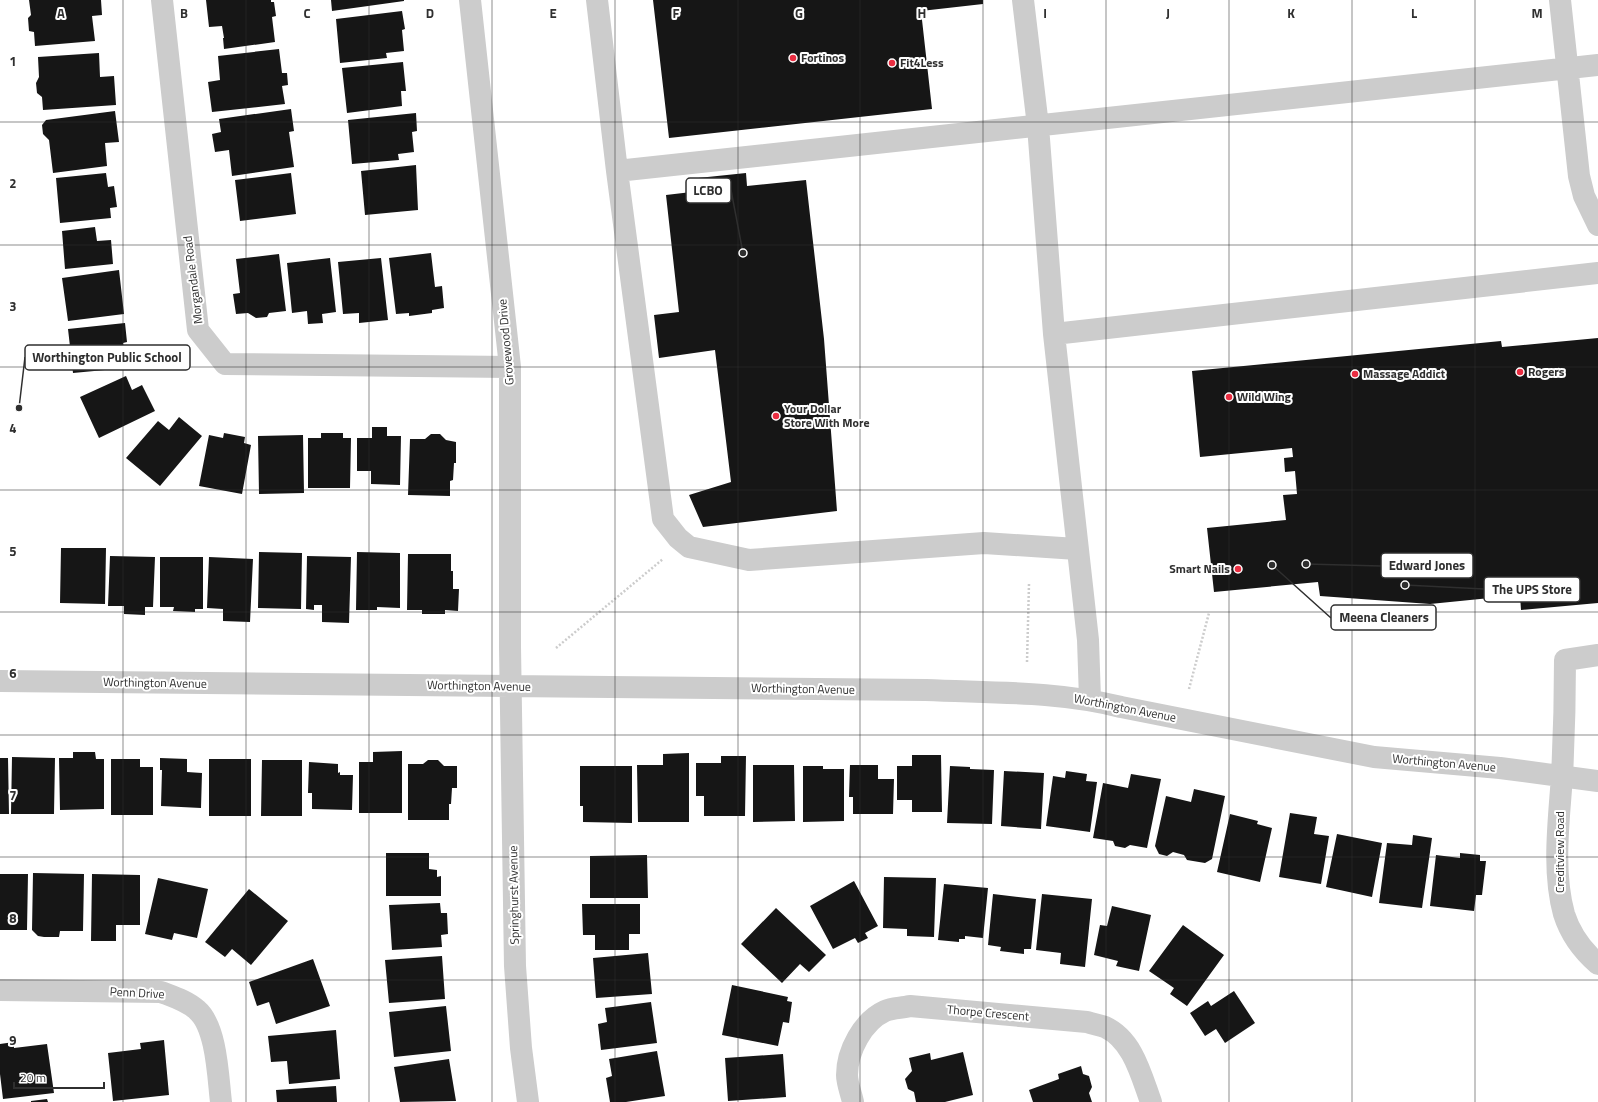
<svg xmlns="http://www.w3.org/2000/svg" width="1598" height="1102" font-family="'Titillium Web',sans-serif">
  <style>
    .building { fill: #161616 }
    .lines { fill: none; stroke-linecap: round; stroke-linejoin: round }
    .path { stroke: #ccc; stroke-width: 2.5; stroke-dasharray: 2 2; stroke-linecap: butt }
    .minor { stroke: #ccc; stroke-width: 22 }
    .grid { fill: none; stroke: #2f2f2f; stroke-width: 1; stroke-opacity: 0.55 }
    .poi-dot { fill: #ea2d41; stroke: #fff; stroke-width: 1.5 }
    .labels { text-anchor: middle; stroke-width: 4; stroke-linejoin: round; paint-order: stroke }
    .poi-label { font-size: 12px; font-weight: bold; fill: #2f2f2f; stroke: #fff; text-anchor: start }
    .street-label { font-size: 12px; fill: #2f2f2f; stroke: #fff }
    .grid-label { font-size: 13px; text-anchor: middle; font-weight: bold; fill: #2f2f2f; stroke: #fff; stroke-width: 4; stroke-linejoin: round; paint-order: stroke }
    .leader { fill: none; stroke: #2f2f2f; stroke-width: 1.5 }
    .callout-dot { fill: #2f2f2f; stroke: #fff; stroke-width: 1.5 }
    .callout { fill: #fff; stroke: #2f2f2f; stroke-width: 1.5 }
    .callout-label { font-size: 13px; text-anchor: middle; font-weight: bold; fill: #2f2f2f }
  </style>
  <rect width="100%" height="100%" fill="#fff"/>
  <!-- building -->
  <path class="building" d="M 29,0 L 101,0 L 102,15 L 92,16 L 95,41 L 35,46 L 34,32 L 29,31 L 28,18 L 31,15 Z
    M 206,0 L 271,0 L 271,2 L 274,2 L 276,16 L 272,17 L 275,42 L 224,49 L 223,38 L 224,38 L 222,26 L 209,27 Z
    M 331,0 L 404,0 L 404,1 L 332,11 Z
    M 653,0 L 983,0 L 983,4 L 921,11 L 932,109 L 669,138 Z
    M 402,11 L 405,29 L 402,30 L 404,51 L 386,53 L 387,58 L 340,63 L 336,19 Z
    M 279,49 L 282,73 L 287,73 L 288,85 L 282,86 L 285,104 L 212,112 L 208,82 L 220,80 L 218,56 Z
    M 99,53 L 100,77 L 114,76 L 116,105 L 43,110 L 42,97 L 37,93 L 36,83 L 39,77 L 38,57 Z
    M 403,62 L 406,91 L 401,91 L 402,106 L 347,113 L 342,68 Z
    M 291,109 L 294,131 L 289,132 L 294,167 L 232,176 L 229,150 L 215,152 L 212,134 L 221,132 L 219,119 Z
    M 115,111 L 119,142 L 105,143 L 107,166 L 53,173 L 49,140 L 43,134 L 42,125 L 46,120 Z
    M 416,113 L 417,131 L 412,132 L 414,152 L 398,154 L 399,160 L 352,164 L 348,120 Z
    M 416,165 L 418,210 L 365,215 L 361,171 Z
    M 106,173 L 108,187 L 114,186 L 117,207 L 110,208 L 111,218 L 60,223 L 56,178 Z
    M 291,173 L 296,214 L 240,221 L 235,180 Z
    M 746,173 L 747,186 L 806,180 L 824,339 L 837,511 L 703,527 L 689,495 L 731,482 L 715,350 L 659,358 L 654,315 L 679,312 L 666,195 L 700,191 L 698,178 Z
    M 95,227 L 97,241 L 111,240 L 113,264 L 65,269 L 62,231 Z
    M 431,253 L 435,287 L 442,286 L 444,308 L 432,310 L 432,313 L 409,316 L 409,313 L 396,314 L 389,258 Z
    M 279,254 L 286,311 L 269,313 L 267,317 L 256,318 L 248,313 L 236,314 L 233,294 L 240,293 L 236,259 Z
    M 330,258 L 336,312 L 322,314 L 323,323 L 308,324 L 307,311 L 292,313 L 287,263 Z
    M 381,258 L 388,320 L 359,323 L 359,313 L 343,314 L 338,262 Z
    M 119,270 L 124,314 L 68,321 L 62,278 Z
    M 125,323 L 127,342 L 123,343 L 126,368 L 73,373 L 68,329 Z
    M 1598,338 L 1598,603 L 1521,610 L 1520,595 L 1430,604 L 1320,596 L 1318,582 L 1214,592 L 1207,528 L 1286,520 L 1283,495 L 1297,494 L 1295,471 L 1285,472 L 1284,458 L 1293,457 L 1292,448 L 1200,457 L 1192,371 L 1501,341 L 1502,347 Z
    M 126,376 L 132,390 L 142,385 L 155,411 L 99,438 L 80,397 Z
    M 179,417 L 202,436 L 160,486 L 126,458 L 158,421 L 169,430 Z
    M 372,427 L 387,427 L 387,436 L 401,436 L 400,485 L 371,484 L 371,471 L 357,471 L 357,438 L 372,438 Z
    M 224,433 L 245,437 L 244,443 L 251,445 L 242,494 L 199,486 L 209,435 L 223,438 Z
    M 321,433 L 343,433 L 343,438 L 351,438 L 350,488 L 308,488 L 308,438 L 321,438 Z
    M 431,434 L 440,434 L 446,440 L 456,442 L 456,463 L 454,463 L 453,480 L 450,481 L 450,496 L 408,495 L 410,439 L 425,439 Z
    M 303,435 L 304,493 L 259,494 L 258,436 Z
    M 61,548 L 106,548 L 105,604 L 60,603 Z
    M 259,552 L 302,553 L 301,609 L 258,608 Z
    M 357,552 L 400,553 L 400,608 L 377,607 L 377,610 L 356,610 Z
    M 408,554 L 451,554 L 451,571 L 453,571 L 453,589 L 459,589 L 458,611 L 445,610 L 445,614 L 422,614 L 422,610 L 407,610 Z
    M 110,556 L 155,557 L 153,607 L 145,607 L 145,615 L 124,614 L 124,606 L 108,606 Z
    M 307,556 L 351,557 L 349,623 L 322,622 L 322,605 L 314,605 L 314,610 L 306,609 Z
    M 160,557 L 203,557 L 203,609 L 195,609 L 195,612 L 173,611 L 174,607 L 160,607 Z
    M 209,557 L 253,559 L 250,622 L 223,621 L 223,609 L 207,608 Z
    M 402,751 L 402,813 L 359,813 L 359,762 L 373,762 L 373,752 Z
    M 73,752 L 95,752 L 96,759 L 104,759 L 104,809 L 60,810 L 59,758 L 73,758 Z
    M 689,753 L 689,822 L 638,822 L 637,765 L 663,765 L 663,754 Z
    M 912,755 L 941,755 L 942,812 L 912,812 L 912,800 L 897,800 L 897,766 L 912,766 Z
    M 721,756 L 746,756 L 745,816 L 704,816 L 704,796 L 696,796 L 696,763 L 721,763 Z
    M 12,757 L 55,758 L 54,814 L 11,814 Z
    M 0,758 L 8,758 L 9,814 L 0,814 Z
    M 160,758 L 187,759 L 187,772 L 202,773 L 201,808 L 161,806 L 162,770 L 160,770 Z
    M 111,759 L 140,759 L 140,767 L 153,767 L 153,815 L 111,815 Z
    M 209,759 L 251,759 L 251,816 L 209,816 Z
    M 262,760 L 302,760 L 302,816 L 261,816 Z
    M 428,760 L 438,760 L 444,766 L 457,766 L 457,788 L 452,788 L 451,804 L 449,804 L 449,820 L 408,820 L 408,764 L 423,764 Z
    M 309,762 L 338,764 L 338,773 L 340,772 L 340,775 L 353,775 L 352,810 L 312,809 L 312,793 L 308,793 Z
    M 753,765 L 794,765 L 795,821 L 753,822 Z
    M 850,765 L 878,765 L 878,779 L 894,779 L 893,814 L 853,814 L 853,797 L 849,797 Z
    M 580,766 L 632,766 L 632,823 L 583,822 L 583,806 L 580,806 Z
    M 803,766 L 823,766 L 823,769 L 844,769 L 844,821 L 803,822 Z
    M 950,766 L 970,767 L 970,769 L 994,770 L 992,824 L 947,823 Z
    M 1004,771 L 1044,773 L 1041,829 L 1001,826 Z
    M 1066,771 L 1087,774 L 1086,781 L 1097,782 L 1090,832 L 1046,826 L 1053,776 L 1065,778 Z
    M 1131,774 L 1161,779 L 1147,848 L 1130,845 L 1125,848 L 1115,846 L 1113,841 L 1093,838 L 1103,783 L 1128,788 Z
    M 1194,789 L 1225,796 L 1212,859 L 1205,863 L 1187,860 L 1184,855 L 1173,852 L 1167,856 L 1159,854 L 1155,846 L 1166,796 L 1191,802 Z
    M 1290,813 L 1317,817 L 1314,834 L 1329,836 L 1321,884 L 1279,877 Z
    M 1230,814 L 1258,821 L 1257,824 L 1272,828 L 1260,882 L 1217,872 Z
    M 1337,834 L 1382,843 L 1372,897 L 1326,887 Z
    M 1413,835 L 1432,838 L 1422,908 L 1379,903 L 1387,843 L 1412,845 Z
    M 386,853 L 429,853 L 429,869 L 437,870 L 437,877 L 441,876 L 441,896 L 386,896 Z
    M 1460,853 L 1480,855 L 1480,861 L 1486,861 L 1482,895 L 1476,895 L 1474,911 L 1430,906 L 1436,855 L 1460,858 Z
    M 647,855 L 648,898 L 590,898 L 590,856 Z
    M 33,873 L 84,874 L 83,931 L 60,931 L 59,937 L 44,937 L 38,936 L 32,930 Z
    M 0,874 L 28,874 L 27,930 L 0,930 Z
    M 92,874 L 140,875 L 140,925 L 116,925 L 116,941 L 91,941 Z
    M 884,877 L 936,878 L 934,937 L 907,936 L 907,929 L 883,928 Z
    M 158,878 L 208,889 L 197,938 L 174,933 L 172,940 L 145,934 Z
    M 854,881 L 878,926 L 865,933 L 868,938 L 858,943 L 855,938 L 833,949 L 810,906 Z
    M 944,884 L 988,888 L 983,938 L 965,936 L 965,939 L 959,939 L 959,942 L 938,940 Z
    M 249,889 L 288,921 L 251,965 L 232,949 L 225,957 L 205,942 Z
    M 993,894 L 1036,899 L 1031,949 L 1024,949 L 1024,954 L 1000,951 L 1001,947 L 988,945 Z
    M 1042,894 L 1092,899 L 1085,967 L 1060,964 L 1061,953 L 1036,950 Z
    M 440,903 L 441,913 L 447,913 L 448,934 L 441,935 L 442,947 L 392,950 L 389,905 Z
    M 582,904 L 640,904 L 640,934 L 629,934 L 629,950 L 595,950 L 595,935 L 583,935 Z
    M 1112,906 L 1151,915 L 1139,971 L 1116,966 L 1118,961 L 1094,955 L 1100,925 L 1107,926 Z
    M 776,908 L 826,955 L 809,972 L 800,964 L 782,983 L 741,944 Z
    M 1183,925 L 1224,955 L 1187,1006 L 1170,994 L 1174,988 L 1149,971 Z
    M 648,953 L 652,994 L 596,998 L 593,958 Z
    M 442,956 L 445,999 L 389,1003 L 385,960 Z
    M 313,959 L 330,1006 L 276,1024 L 269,1002 L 257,1006 L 249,982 Z
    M 732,985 L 788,997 L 787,1001 L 792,1002 L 789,1023 L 783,1022 L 778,1046 L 722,1035 Z
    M 1234,991 L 1255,1023 L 1225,1043 L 1216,1029 L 1205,1036 L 1190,1013 L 1208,1001 L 1211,1006 Z
    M 651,1002 L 657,1043 L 601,1050 L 598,1024 L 607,1022 L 605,1008 Z
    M 446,1006 L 451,1051 L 394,1057 L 389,1012 Z
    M 336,1030 L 340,1079 L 289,1084 L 287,1061 L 271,1062 L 268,1036 Z
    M 164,1040 L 169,1095 L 113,1101 L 108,1053 L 141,1049 L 140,1043 Z
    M 14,1042 L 14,1048 L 47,1044 L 54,1093 L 3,1099 L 0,1074 L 0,1044 Z
    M 657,1051 L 665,1096 L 626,1102 L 610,1102 L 606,1078 L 612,1076 L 609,1059 Z
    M 963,1052 L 973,1095 L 945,1102 L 916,1102 L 914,1092 L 908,1089 L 905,1079 L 912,1071 L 909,1058 L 930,1053 L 931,1060 Z
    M 783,1054 L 786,1097 L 728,1101 L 725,1058 Z
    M 449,1059 L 456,1101 L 400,1102 L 394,1067 Z
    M 1081,1066 L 1083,1074 L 1089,1076 L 1092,1087 L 1089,1093 L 1092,1102 L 1033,1102 L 1029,1090 L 1059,1079 L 1058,1074 Z
    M 336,1086 L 337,1102 L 277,1102 L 276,1090 Z
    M 47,1099 L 48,1102 L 31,1102 L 31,1101 Z"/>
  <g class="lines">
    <!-- path -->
    <path class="path" d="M 556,648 L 663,559
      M 1027,662 L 1029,584
      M 1189,689 L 1209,613"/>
    <!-- minor -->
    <path class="minor" d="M 162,0 L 198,330 L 225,364 L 510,367
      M 470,0 L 510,367 L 510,647 L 515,966 L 521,1048 L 528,1102
      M 597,0 L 617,171 L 663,519 L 678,538 L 689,547 L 749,560 L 984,543 L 1077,549
      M 1023,0 L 1038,126 L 1054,334 L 1088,640 L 1090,699
      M 1560,0 L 1579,176 L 1584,196 L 1598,225
      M 617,171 L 1598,65
      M 1054,334 L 1598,273
      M 1598,655 L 1565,660 C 1565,699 1564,737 1562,776 C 1559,820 1552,871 1564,914 C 1570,933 1583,951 1598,964
      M 0,681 L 926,690 C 991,693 1058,691 1121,707 L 1374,757 L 1500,768 L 1598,781
      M 0,990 L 161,992 C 174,997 187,1001 197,1010 C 217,1027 218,1078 221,1102
      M 853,1102 C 851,1093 847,1083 847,1075 C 847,1051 863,1021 885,1011 C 892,1008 902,1008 910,1006 L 1087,1022 C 1093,1024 1099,1025 1105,1027 C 1133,1040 1141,1075 1151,1102"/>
  </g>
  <!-- grid -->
  <path class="grid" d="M 123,0 L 123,1102M 246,0 L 246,1102M 369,0 L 369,1102M 492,0 L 492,1102M 615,0 L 615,1102M 738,0 L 738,1102M 860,0 L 860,1102M 983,0 L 983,1102M 1106,0 L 1106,1102M 1229,0 L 1229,1102M 1352,0 L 1352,1102M 1475,0 L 1475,1102M 0,122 L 1598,122M 0,245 L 1598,245M 0,367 L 1598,367M 0,490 L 1598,490M 0,612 L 1598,612M 0,735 L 1598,735M 0,857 L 1598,857M 0,980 L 1598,980"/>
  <!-- markers -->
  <g class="poi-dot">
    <circle cx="793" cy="58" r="4"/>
    <circle cx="892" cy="63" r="4"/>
    <circle cx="1520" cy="372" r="4"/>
    <circle cx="1355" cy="374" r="4"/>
    <circle cx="1229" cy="397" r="4"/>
    <circle cx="776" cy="416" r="4"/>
    <circle cx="1238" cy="569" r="4"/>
  </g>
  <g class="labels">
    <!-- poi labels -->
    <g class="poi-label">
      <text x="801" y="62">Fortinos</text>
      <text x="900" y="67">Fit4Less</text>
      <text x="1528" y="376">Rogers</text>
      <text x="1363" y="378">Massage Addict</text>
      <text x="1237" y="401">Wild Wing</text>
      <text x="784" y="413">Your Dollar<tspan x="784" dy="14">Store With More</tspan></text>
      <text x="1230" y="573" text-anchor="end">Smart Nails</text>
    </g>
    <!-- street labels -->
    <g class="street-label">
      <text transform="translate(193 280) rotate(-97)" y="4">Morgandale Road</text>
      <text transform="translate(506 342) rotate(-95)" y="4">Grovewood Drive</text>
      <text transform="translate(155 683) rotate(1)" y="4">Worthington Avenue</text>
      <text transform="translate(479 686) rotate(1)" y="4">Worthington Avenue</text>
      <text transform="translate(803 689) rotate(1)" y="4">Worthington Avenue</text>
      <text transform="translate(1125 708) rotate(11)" y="4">Worthington Avenue</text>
      <text transform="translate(1444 763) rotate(5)" y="4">Worthington Avenue</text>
      <text transform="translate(1560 852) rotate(-90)" y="4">Creditview Road</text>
      <text transform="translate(514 895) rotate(-91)" y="4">Springhurst Avenue</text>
      <text transform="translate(137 993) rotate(3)" y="4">Penn Drive</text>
      <text transform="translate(988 1013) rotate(5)" y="4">Thorpe Crescent</text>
    </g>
  </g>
  <g class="grid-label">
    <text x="61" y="18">A</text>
    <text x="184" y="18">B</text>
    <text x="307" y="18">C</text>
    <text x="430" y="18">D</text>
    <text x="553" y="18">E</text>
    <text x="676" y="18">F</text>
    <text x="799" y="18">G</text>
    <text x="922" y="18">H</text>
    <text x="1045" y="18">I</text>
    <text x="1168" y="18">J</text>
    <text x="1291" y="18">K</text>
    <text x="1414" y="18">L</text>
    <text x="1537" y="18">M</text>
    <text x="13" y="66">1</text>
    <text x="13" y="188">2</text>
    <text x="13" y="311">3</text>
    <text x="13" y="433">4</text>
    <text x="13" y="556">5</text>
    <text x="13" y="678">6</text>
    <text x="13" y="800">7</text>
    <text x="13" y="923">8</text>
    <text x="13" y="1045">9</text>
  </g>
  <!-- callouts -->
  <path class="leader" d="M743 253L731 190M19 408L25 357M1306 564L1381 566M1405 585L1484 589M1272 565L1331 618"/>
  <g class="callout-dot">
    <circle cx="743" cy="253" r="4"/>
    <circle cx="19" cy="408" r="4"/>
    <circle cx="1306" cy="564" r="4"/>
    <circle cx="1405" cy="585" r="4"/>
    <circle cx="1272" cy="565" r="4"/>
  </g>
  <g class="callout">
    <rect x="686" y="178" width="45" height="25" rx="4"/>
    <rect x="25" y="345" width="165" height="25" rx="4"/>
    <rect x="1381" y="553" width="92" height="25" rx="4"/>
    <rect x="1484" y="577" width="96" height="25" rx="4"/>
    <rect x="1331" y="605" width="105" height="25" rx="4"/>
  </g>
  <g class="callout-label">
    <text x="708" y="195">LCBO</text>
    <text x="107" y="362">Worthington Public School</text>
    <text x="1427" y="570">Edward Jones</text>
    <text x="1532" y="594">The UPS Store</text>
    <text x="1384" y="622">Meena Cleaners</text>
  </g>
  <!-- scale -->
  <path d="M14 1082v6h90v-6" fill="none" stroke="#2f2f2f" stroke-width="2"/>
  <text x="20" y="1082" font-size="12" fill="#2f2f2f" stroke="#ffffff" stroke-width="3" paint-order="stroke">20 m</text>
</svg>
